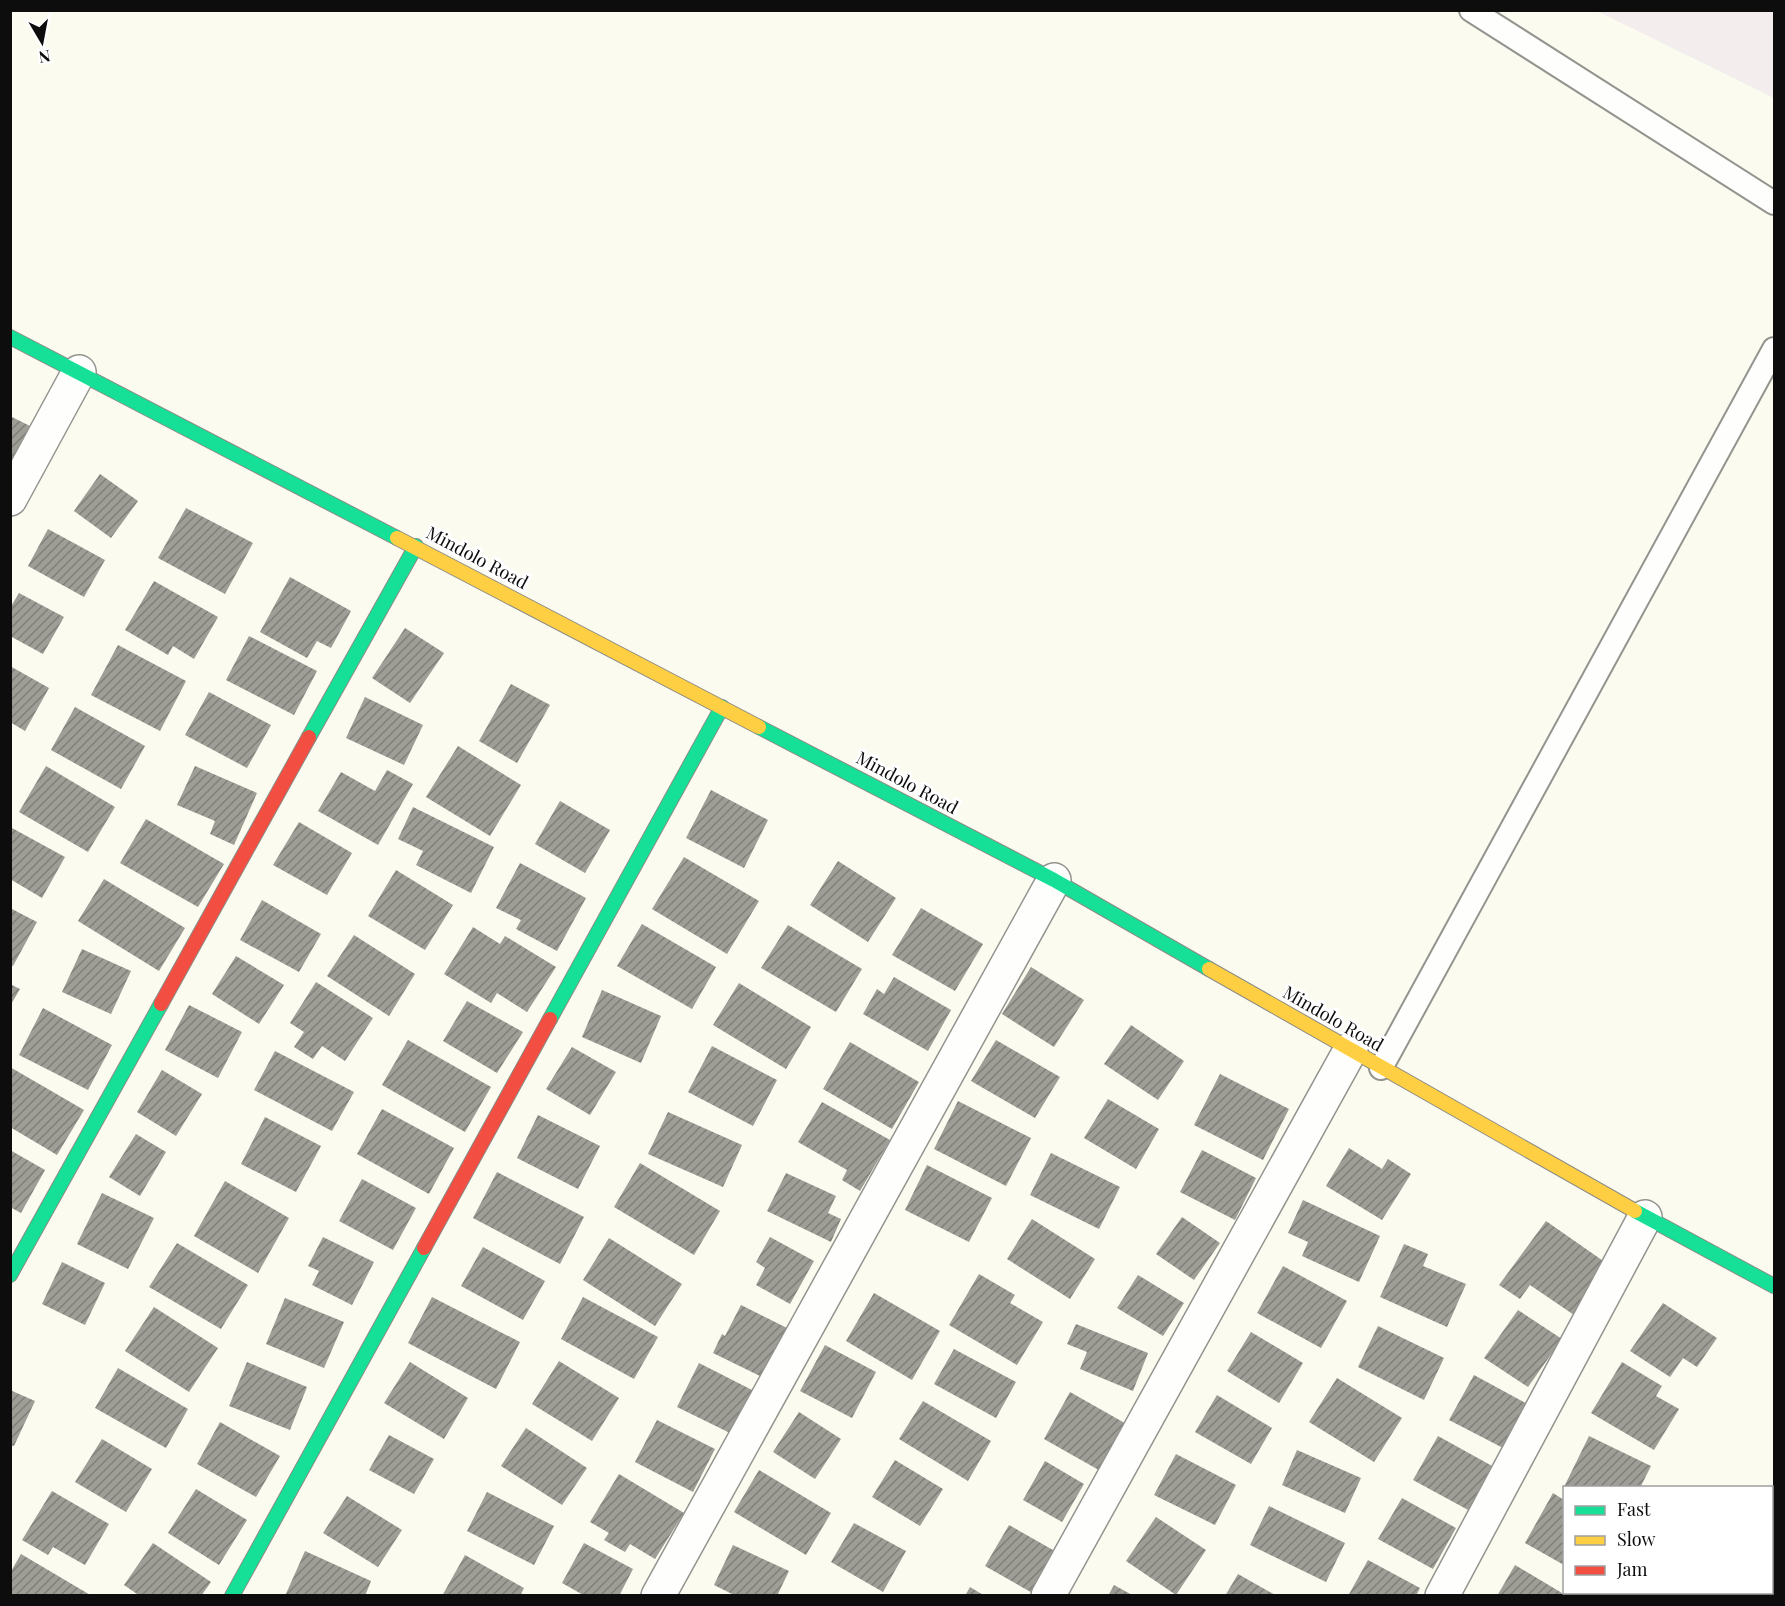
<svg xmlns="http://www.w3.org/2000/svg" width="1785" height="1606" font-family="'Playfair Display',serif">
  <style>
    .industrial { fill: #f3eded }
    .building { fill: url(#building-hatch) }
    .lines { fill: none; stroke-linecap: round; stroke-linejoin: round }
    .lane-casing { stroke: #94948f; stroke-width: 26 }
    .street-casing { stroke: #94948f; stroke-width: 36 }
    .fast-casing { stroke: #8b8b86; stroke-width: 16 }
    .slow-casing { stroke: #8b8b86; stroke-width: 16 }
    .jam-casing { stroke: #8b8b86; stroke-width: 16 }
    .lane { stroke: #fefefd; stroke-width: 22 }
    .street { stroke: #fefefd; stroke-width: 33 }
    .fast { stroke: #16e098; stroke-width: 14 }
    .slow { stroke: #ffcf43; stroke-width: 14 }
    .jam { stroke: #f24e42; stroke-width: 14 }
    .labels { text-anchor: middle; stroke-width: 6; stroke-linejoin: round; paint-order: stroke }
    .street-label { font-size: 18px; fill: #0d0d0d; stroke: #fff }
  </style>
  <defs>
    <pattern id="building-hatch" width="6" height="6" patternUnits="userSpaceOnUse" patternTransform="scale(1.5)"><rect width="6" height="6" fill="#9e9d96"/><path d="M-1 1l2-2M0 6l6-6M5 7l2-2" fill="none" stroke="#7f7e79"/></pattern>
  </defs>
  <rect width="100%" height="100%" fill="#fbfbf0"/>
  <!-- industrial -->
  <path class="industrial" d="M 1597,11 L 1774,11 L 1774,98 Z"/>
  <!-- building -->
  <path class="building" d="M 10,416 L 34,428 L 10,473 Z
    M 100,474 L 138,501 L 111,538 L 74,511 Z
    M 186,508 L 253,543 L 225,594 L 158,558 Z
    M 48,529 L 105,560 L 84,597 L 28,566 Z
    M 290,577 L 351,611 L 331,648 L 317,641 L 307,658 L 260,632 Z
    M 154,581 L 218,617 L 194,659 L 173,646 L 168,655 L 125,630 Z
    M 19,593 L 64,617 L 43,654 L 10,636 L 10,608 Z
    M 405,628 L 444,653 L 410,703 L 372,678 Z
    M 249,636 L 317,671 L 294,715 L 226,680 Z
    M 118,645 L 186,681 L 160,731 L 91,695 Z
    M 10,666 L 49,688 L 25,731 L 10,722 Z
    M 511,684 L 550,705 L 517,763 L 479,741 Z
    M 209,692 L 271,725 L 247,768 L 185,735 Z
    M 365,697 L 423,725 L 404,765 L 346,738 Z
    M 75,707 L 145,746 L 121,789 L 51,750 Z
    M 458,746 L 521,785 L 490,836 L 426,797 Z
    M 46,766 L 115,807 L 88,852 L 19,812 Z
    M 195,766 L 257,793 L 234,845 L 210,834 L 215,821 L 177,805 Z
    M 387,770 L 413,784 L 378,845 L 318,811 L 341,772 L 375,791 Z
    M 711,790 L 768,820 L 744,868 L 686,838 Z
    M 560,801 L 610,830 L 585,873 L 535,844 Z
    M 413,807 L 494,847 L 471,893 L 416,865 L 423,851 L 398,839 Z
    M 146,819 L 224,864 L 198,907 L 120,863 Z
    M 299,822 L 352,853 L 327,895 L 273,865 Z
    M 12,828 L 65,857 L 42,898 L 10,879 L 10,831 Z
    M 684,857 L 759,901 L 727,954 L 652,909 Z
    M 838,861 L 896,898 L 868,942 L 810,905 Z
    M 520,863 L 586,898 L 557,951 L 516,929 L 521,920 L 496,908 Z
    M 396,870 L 453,905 L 425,950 L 368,916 Z
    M 104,879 L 185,928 L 159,971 L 78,921 Z
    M 262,900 L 321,934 L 299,972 L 240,940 Z
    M 10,908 L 37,922 L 13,966 L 10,965 Z
    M 921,908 L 983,944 L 955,991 L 892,955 Z
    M 642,924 L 716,967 L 692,1009 L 617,966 Z
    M 788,925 L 862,969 L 836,1012 L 761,968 Z
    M 473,927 L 500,944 L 505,936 L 556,967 L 527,1012 L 497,993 L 491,1003 L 444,974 Z
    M 354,935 L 415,974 L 389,1016 L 327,976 Z
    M 82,949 L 131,971 L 111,1014 L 62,992 Z
    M 236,956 L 284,985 L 259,1024 L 212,994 Z
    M 1031,967 L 1084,1000 L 1054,1047 L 1002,1014 Z
    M 894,977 L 951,1010 L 928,1051 L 863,1014 L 877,989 L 884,994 Z
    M 316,982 L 373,1018 L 345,1061 L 322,1046 L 313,1059 L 294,1047 L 304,1032 L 290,1023 Z
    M 739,983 L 811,1027 L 786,1069 L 713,1025 Z
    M 10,984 L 20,989 L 10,1006 Z
    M 602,990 L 661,1016 L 641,1063 L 582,1037 Z
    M 467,1001 L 523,1032 L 497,1073 L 443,1041 Z
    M 189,1005 L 242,1032 L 218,1078 L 165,1050 Z
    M 43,1008 L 112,1045 L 88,1090 L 19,1055 Z
    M 1131,1025 L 1184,1061 L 1158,1100 L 1104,1064 Z
    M 408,1040 L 491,1087 L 465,1132 L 382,1085 Z
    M 996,1040 L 1060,1077 L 1035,1118 L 971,1081 Z
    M 850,1042 L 919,1082 L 892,1129 L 823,1089 Z
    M 712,1046 L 777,1080 L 753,1126 L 688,1092 Z
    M 572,1047 L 616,1072 L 590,1115 L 546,1089 Z
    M 275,1051 L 354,1092 L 332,1131 L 254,1090 Z
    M 10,1067 L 84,1110 L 57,1155 L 10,1127 Z
    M 162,1070 L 202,1094 L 176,1136 L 137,1112 Z
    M 1220,1074 L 1289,1109 L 1263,1160 L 1194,1125 Z
    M 1108,1099 L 1159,1129 L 1136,1169 L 1084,1138 Z
    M 958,1101 L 1031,1138 L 1006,1186 L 934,1149 Z
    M 822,1102 L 890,1140 L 860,1191 L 842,1180 L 847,1170 L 798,1142 Z
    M 382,1109 L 454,1148 L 429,1194 L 357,1154 Z
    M 668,1112 L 742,1145 L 723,1187 L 648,1154 Z
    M 538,1115 L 600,1146 L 578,1189 L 517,1158 Z
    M 265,1117 L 321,1146 L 296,1192 L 241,1164 Z
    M 136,1134 L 166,1152 L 140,1196 L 109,1177 Z
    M 1349,1148 L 1382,1169 L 1388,1159 L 1411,1174 L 1382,1220 L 1326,1186 Z
    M 10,1150 L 45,1170 L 21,1213 L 10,1207 Z
    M 1202,1150 L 1256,1178 L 1235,1220 L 1180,1192 Z
    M 1051,1153 L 1120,1187 L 1099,1229 L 1030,1195 Z
    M 640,1163 L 720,1211 L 694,1255 L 614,1207 Z
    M 927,1165 L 992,1198 L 969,1242 L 905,1210 Z
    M 497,1172 L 584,1217 L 560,1264 L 473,1218 Z
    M 786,1173 L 836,1196 L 828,1213 L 841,1219 L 831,1242 L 767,1211 Z
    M 362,1179 L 416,1208 L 393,1250 L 339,1221 Z
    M 225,1181 L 289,1218 L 258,1273 L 194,1236 Z
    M 102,1193 L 154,1218 L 128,1269 L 77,1244 Z
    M 1303,1200 L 1380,1236 L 1359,1282 L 1302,1256 L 1308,1242 L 1288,1233 Z
    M 1182,1217 L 1220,1243 L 1194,1280 L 1156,1254 Z
    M 1032,1219 L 1095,1259 L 1070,1299 L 1007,1259 Z
    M 1546,1221 L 1609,1265 L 1574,1315 L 1530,1285 L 1520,1299 L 1499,1285 Z
    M 323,1237 L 374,1262 L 352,1305 L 312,1285 L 319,1271 L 308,1266 Z
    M 770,1237 L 814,1261 L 790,1304 L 756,1285 L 765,1268 L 756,1262 Z
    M 609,1238 L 682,1284 L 655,1326 L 583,1280 Z
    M 177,1243 L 248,1285 L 221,1329 L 149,1287 Z
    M 1404,1244 L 1428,1254 L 1423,1266 L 1466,1284 L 1447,1327 L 1380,1297 Z
    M 483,1247 L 545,1281 L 523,1320 L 461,1286 Z
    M 62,1262 L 105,1283 L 85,1325 L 42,1304 Z
    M 1283,1266 L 1347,1301 L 1321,1348 L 1257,1313 Z
    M 979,1274 L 1015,1295 L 1010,1303 L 1043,1322 L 1017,1365 L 949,1325 Z
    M 1138,1275 L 1184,1303 L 1163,1336 L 1117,1308 Z
    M 874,1293 L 940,1331 L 912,1380 L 846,1341 Z
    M 432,1297 L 520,1342 L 496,1389 L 408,1343 Z
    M 583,1297 L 658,1337 L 634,1379 L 561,1339 Z
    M 285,1298 L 344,1322 L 324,1368 L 266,1344 Z
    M 1663,1303 L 1717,1338 L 1697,1367 L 1683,1358 L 1670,1377 L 1630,1351 Z
    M 741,1305 L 789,1329 L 764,1378 L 713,1353 L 722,1334 L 725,1336 Z
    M 154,1307 L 218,1348 L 189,1392 L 125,1351 Z
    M 1518,1310 L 1562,1339 L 1528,1387 L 1484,1358 Z
    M 1076,1324 L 1148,1353 L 1133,1391 L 1080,1369 L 1087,1352 L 1067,1344 Z
    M 1378,1326 L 1444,1358 L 1424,1400 L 1358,1367 Z
    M 1251,1332 L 1303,1363 L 1279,1403 L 1227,1371 Z
    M 825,1345 L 876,1372 L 852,1418 L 800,1391 Z
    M 954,1349 L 1016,1382 L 996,1418 L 934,1384 Z
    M 559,1361 L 619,1398 L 592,1441 L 532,1404 Z
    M 247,1362 L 307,1387 L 290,1430 L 229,1406 Z
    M 410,1362 L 468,1398 L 444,1439 L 384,1403 Z
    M 1622,1362 L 1662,1386 L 1656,1396 L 1679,1409 L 1654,1450 L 1591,1413 Z
    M 699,1363 L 756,1392 L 734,1435 L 677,1407 Z
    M 118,1368 L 188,1409 L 166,1448 L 95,1408 Z
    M 1474,1375 L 1529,1405 L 1505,1449 L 1449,1420 Z
    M 1337,1378 L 1402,1418 L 1374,1462 L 1309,1422 Z
    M 10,1390 L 35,1401 L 14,1446 L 10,1445 Z
    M 1070,1392 L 1130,1426 L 1104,1473 L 1044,1439 Z
    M 1217,1395 L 1272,1428 L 1251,1464 L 1195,1432 Z
    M 923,1401 L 991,1441 L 968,1481 L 899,1439 Z
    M 799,1412 L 841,1439 L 815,1479 L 773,1452 Z
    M 657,1420 L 715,1449 L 693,1492 L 635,1462 Z
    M 220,1422 L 280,1456 L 256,1497 L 197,1464 Z
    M 526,1428 L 587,1468 L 562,1505 L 501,1466 Z
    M 389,1435 L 434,1459 L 414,1494 L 369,1470 Z
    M 1438,1436 L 1494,1467 L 1470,1511 L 1413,1480 Z
    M 1589,1436 L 1651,1466 L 1640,1488 L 1564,1487 Z
    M 102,1439 L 152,1469 L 126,1512 L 75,1482 Z
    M 1297,1450 L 1361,1478 L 1345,1513 L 1282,1485 Z
    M 1176,1454 L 1236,1485 L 1215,1525 L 1154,1495 Z
    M 895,1460 L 943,1489 L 920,1526 L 872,1497 Z
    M 1045,1461 L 1084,1484 L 1062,1522 L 1023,1500 Z
    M 759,1470 L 831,1513 L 806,1555 L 734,1512 Z
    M 619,1474 L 684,1513 L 655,1559 L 630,1544 L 625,1552 L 604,1540 L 609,1533 L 590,1522 Z
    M 196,1489 L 247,1520 L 219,1565 L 168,1533 Z
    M 52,1491 L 109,1524 L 85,1565 L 53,1547 L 48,1555 L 22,1540 Z
    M 487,1492 L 554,1526 L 534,1565 L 467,1531 Z
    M 1553,1493 L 1564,1500 L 1564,1565 L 1525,1543 Z
    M 347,1496 L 402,1530 L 378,1567 L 323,1533 Z
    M 1402,1498 L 1456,1528 L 1433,1569 L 1378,1539 Z
    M 1269,1506 L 1345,1543 L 1326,1582 L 1250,1545 Z
    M 1156,1517 L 1206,1550 L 1176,1595 L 1126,1561 Z
    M 854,1523 L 906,1551 L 883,1592 L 831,1562 Z
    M 1009,1525 L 1060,1554 L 1036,1595 L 985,1566 Z
    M 1772,1534 L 1774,1536 L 1774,1596 L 1758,1596 L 1753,1592 L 1772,1592 Z
    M 153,1543 L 211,1582 L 201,1596 L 140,1596 L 124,1585 Z
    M 584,1543 L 633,1569 L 619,1596 L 585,1596 L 562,1583 Z
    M 733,1545 L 789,1571 L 777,1596 L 736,1596 L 714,1585 Z
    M 305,1551 L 371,1581 L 365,1596 L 285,1596 Z
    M 21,1554 L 92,1596 L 10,1596 L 10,1573 Z
    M 465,1555 L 524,1588 L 520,1596 L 442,1596 Z
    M 1368,1560 L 1420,1588 L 1416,1596 L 1348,1596 Z
    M 1515,1565 L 1567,1596 L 1497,1596 Z
    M 1238,1574 L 1277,1596 L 1225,1596 Z
    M 1114,1585 L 1134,1596 L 1108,1596 Z
    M 970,1587 L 985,1596 L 965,1596 Z"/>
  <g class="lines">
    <defs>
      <path id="lane" d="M 1471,10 L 1774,203
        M 1381,1068 L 1774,349"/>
      <path id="street" d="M 10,499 L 79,372
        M 658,1596 L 1054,880
        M 1048,1596 L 1351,1049
        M 1442,1596 L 1645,1217"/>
      <path id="fast" d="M 10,337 L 397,538
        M 759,727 L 1054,880 L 1209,969
        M 309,737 L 416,546
        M 550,1019 L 722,707
        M 1635,1211 L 1774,1286
        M 10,1275 L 161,1004
        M 232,1596 L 424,1248"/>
      <path id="slow" d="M 397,538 L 759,727
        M 1209,969 L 1635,1211"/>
      <path id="jam" d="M 161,1004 L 309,737
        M 424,1248 L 550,1019"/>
    </defs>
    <!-- lane casing -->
    <use href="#lane" class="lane-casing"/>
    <!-- street casing -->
    <use href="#street" class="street-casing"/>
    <!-- fast casing -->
    <use href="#fast" class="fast-casing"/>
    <!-- slow casing -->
    <use href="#slow" class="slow-casing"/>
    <!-- jam casing -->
    <use href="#jam" class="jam-casing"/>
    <!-- lane -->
    <use href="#lane" class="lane"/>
    <!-- street -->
    <use href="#street" class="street"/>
    <!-- fast -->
    <use href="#fast" class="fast"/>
    <!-- slow -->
    <use href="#slow" class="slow"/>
    <!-- jam -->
    <use href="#jam" class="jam"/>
  </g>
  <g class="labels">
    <!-- street labels -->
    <g class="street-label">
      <text transform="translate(477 558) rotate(28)" y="6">Mindolo Road</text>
      <text transform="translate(907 783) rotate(28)" y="6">Mindolo Road</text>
      <text transform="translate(1333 1019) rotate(30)" y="6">Mindolo Road</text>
    </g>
  </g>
  <!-- border -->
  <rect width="1785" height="1606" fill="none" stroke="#0d0d0d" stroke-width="24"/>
  <!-- legend -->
  <rect x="1563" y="1486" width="210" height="108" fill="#ffffff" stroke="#9e9e9e" stroke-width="1.5"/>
  <rect x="1575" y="1506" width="30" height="9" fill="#16e098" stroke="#9e9e9e" stroke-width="1.5"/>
  <text x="1617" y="1516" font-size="18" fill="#0d0d0d">Fast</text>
  <rect x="1575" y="1536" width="30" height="9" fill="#ffcf43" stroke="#9e9e9e" stroke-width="1.5"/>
  <text x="1617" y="1546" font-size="18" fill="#0d0d0d">Slow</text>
  <rect x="1575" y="1566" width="30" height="9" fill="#f24e42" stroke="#9e9e9e" stroke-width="1.5"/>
  <text x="1617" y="1576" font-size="18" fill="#0d0d0d">Jam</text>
  <!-- north arrow -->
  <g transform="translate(42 42) rotate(170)" stroke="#ffffff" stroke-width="4.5" paint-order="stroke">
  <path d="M0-4.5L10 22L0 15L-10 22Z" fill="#0d0d0d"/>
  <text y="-9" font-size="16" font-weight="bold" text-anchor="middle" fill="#0d0d0d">N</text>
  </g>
</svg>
